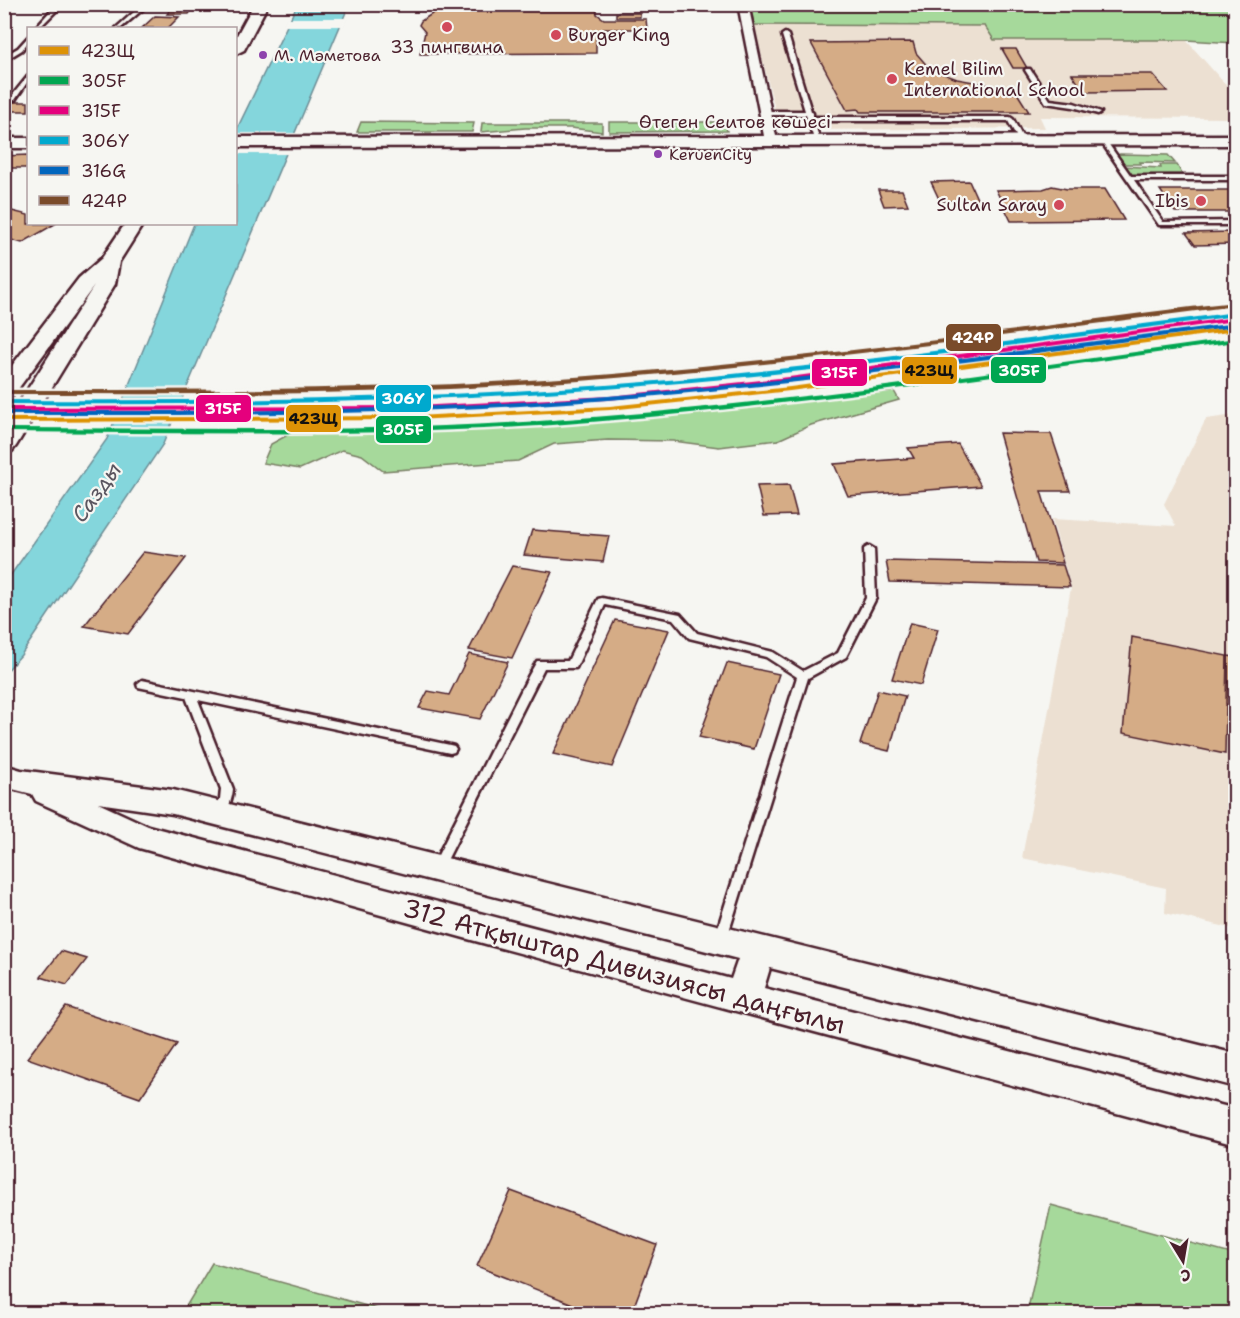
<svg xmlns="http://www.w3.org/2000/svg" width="1240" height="1318" font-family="'Shantell Sans',sans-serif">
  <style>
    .built { fill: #ece0d2 }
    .green { fill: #a6d99b; stroke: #787c63; stroke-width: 1.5 }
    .water { fill: #84d6dc; stroke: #6d8d95; stroke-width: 1.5 }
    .pier { fill: #f6f6f2 }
    .building { fill: #d5ac86; stroke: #4a1f2b; stroke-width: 1.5 }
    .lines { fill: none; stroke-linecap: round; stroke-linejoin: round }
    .lane-casing { stroke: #4a1f2b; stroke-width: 5 }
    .street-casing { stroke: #4a1f2b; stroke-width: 5 }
    .secondary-casing { stroke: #4a1f2b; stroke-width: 5 }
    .lane { fill: #f6f6f2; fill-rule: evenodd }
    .street { fill: #f6f6f2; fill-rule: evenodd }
    .secondary { fill: #f6f6f2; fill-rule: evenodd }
    .rail-1-casing { stroke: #f6f6f2; stroke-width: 5 }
    .rail-2-casing { stroke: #f6f6f2; stroke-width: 5 }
    .rail-3-casing { stroke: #f6f6f2; stroke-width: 5 }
    .rail-4-casing { stroke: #f6f6f2; stroke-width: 5 }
    .rail-5-casing { stroke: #f6f6f2; stroke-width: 5 }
    .rail-6-casing { stroke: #f6f6f2; stroke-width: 5 }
    .rail-1 { fill: #dd9206; fill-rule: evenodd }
    .rail-2 { fill: #00a651; fill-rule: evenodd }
    .rail-3 { fill: #e5007d; fill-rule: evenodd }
    .rail-4 { fill: #00a9ce; fill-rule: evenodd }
    .rail-5 { fill: #0065bd; fill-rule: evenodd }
    .rail-6 { fill: #7a4b2a; fill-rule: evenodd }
    .poi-dot { fill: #d1495b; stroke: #f6f6f2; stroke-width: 2 }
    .bus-dot { fill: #8e44ad; stroke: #f6f6f2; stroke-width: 2 }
    .labels { text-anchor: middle; stroke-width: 4.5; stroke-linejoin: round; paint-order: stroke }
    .far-bus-label { font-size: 16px; fill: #4a1f2b; stroke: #f6f6f2; text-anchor: start }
    .far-poi-label { font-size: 18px; fill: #4a1f2b; stroke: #f6f6f2; text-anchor: start }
    .far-street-label { font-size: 18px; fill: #4a1f2b; stroke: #f6f6f2 }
    .water-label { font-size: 22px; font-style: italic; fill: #5b5660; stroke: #f6f6f2 }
    .near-street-label { font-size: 26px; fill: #4a1f2b; stroke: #f6f6f2 }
    .line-badge { stroke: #f6f6f2; stroke-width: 2 }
    .badge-label { font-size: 16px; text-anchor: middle; font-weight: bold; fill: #fff }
    .pale-badge-label { font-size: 16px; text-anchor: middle; font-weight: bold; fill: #111 }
  </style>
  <rect width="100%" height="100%" fill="#f6f6f2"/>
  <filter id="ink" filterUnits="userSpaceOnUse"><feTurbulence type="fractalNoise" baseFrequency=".0167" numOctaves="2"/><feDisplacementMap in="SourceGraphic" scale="12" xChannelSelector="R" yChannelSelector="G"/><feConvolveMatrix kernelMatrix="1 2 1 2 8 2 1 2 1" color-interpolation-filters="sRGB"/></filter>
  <g filter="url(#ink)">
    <!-- built -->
    <path class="built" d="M 754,25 L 985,26 L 994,40 L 1186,40 L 1235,95 L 1235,118 L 1040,117 L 1045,128 L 803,130 L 778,122 Z
      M 1235,415 L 1235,929 L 1165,913 L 1166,888 L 1022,858 L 1071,588 L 1052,519 L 1176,526 L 1164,504 L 1206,419 Z"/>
    <!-- green -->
    <path class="green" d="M 750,5 L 1235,5 L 1235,43 L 1186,40 L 994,40 L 985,26 L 754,25 Z
      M 361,122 L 474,123 L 472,132 L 357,132 Z
      M 609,122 L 725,122 L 727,131 L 609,132 Z
      M 482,123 L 602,123 L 602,132 L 571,128 L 525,128 L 481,132 Z
      M 1120,154 L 1168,155 L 1175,163 L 1140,162 L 1141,164 L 1121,164 L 1115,156 Z
      M 1160,165 L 1177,165 L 1182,174 L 1130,175 L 1122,166 L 1161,168 Z
      M 894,391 L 899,400 L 811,425 L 778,440 L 719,447 L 673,441 L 608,440 L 554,444 L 518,461 L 383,471 L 362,455 L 342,450 L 300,469 L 263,463 L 271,444 L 295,431 L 456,430 L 545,424 Z
      M 1051,1205 L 1235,1255 L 1235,1313 L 1027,1313 Z
      M 212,1263 L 392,1313 L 182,1313 Z"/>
    <!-- water -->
    <path class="water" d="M 297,5 L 349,5 L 163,444 L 21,655 L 5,673 L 5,583 L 107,439 L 194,224 L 236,224 L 236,131 Z"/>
    <!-- pier -->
    <path class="pier" d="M 287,18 L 347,18 L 343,26 L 283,26 Z
      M 236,133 L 299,133 L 290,154 L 236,154 Z"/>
    <!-- building -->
    <path class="building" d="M 174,4 L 196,4 L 189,14 L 167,14 Z
      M 434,4 L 597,4 L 597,14 L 604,19 L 646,19 L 647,29 L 604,29 L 596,32 L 596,53 L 420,54 L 425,32 L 419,25 L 421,21 L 432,14 Z
      M 616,13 L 640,13 L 640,17 L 616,17 Z
      M 155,16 L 179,17 L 168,28 L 142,28 Z
      M 913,42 L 916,53 L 930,69 L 957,79 L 1012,89 L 1010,93 L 1017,93 L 1029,112 L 860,112 L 858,109 L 847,110 L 811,43 Z
      M 1002,49 L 1016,49 L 1027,68 L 1013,68 Z
      M 1072,74 L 1152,74 L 1167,91 L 1084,92 Z
      M 4,102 L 28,102 L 28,111 L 4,111 Z
      M 28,155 L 28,168 L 4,168 L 4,156 Z
      M 969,181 L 978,201 L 940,201 L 931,182 Z
      M 1052,186 L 1067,189 L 1105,189 L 1124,220 L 1011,221 L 996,190 L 1043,189 Z
      M 878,190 L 902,190 L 908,205 L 884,206 Z
      M 1160,190 L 1236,190 L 1236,212 L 1175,212 Z
      M 4,209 L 28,215 L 28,224 L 55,224 L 22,243 L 4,238 Z
      M 1233,232 L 1236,236 L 1236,244 L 1195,245 L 1186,233 Z
      M 999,433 L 1051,434 L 1070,491 L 1041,491 L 1063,563 L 1036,562 Z
      M 958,444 L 981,486 L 848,496 L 834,464 L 914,458 L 908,448 Z
      M 789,485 L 797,515 L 764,516 L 757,486 Z
      M 532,530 L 609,536 L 603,562 L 524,555 Z
      M 143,552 L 186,558 L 128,634 L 84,626 Z
      M 886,561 L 1063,565 L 1070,587 L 890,582 Z
      M 512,566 L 552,572 L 512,658 L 469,650 Z
      M 615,620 L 669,630 L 612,767 L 553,754 Z
      M 910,623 L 938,629 L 921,685 L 892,679 Z
      M 1132,637 L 1227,656 L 1225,754 L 1123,733 Z
      M 469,654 L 508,662 L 480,719 L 419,708 L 428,691 L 449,695 Z
      M 1227,656 L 1236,657 L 1236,706 L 1226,704 Z
      M 727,663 L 779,674 L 754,749 L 699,737 Z
      M 878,690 L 905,696 L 889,751 L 860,744 Z
      M 61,951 L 87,959 L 67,985 L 41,977 Z
      M 66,1007 L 177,1044 L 140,1098 L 27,1058 Z
      M 511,1191 L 657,1245 L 631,1314 L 598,1314 L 477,1266 Z"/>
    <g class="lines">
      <defs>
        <path id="lane" d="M 60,4 L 67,4 L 58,9 L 39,28 L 35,28 L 54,7 Z
          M 143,4 L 149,4 L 121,28 L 116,28 Z
          M 785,33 L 788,35 L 811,111 L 813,113 L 813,117 L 1010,117 L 1013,119 L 1024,140 L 1019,141 L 1008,121 L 814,121 L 820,141 L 815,142 L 806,115 L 765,115 L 762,113 L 765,111 L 805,111 L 782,35 Z
          M 28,37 L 28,42 L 22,50 L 4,61 L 4,56 L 18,48 Z
          M 1026,69 L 1030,69 L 1050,100 L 1074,103 L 1101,112 L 1098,114 L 1073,107 L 1046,103 L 1025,70 Z
          M 28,76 L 28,81 L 15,100 L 4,101 L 4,97 L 11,97 Z
          M 1101,139 L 1105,139 L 1131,176 L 1236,176 L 1236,180 L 1134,180 L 1163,222 L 1236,221 L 1236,225 L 1159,225 L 1100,140 Z
          M 869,546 L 874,549 L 876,598 L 847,655 L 846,657 L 808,678 L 725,944 L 720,945 L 715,944 L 714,940 L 797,677 L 766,657 L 689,638 L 673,619 L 605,605 L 576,668 L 544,668 L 441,872 L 437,874 L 433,872 L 431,869 L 529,675 L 537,661 L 568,661 L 598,599 L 602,598 L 680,614 L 697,633 L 773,652 L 803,671 L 838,653 L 866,598 L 864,549 Z
          M 142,680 L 450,745 L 454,746 L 456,749 L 454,752 L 450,753 L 198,700 L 233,789 C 232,800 227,818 213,816 L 211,813 L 220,799 L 221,789 L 186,697 L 138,687 L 137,684 Z"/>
        <path id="street" d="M 738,4 L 748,4 L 777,141 L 775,144 L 767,144 L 765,141 Z"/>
        <path id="secondary" d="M 254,4 L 268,4 L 244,50 L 236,54 L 236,37 Z
          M 1236,135 L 1236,145 L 236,147 L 236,137 Z
          M 4,138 L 28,138 L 28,148 L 4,148 Z
          M 125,224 L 143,224 L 119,262 L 115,284 L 16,446 L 12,451 L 4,453 L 4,426 L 94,286 L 12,397 L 4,399 L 4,376 L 79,278 L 102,258 Z
          M 4,765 L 21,770 L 173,790 L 1236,1054 L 1236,1087 L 770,968 L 764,988 L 1236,1109 L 1236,1145 L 486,944 L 139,848 L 36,801 L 32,794 L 4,787 ZM 98,803 L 173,814 L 738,959 L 731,979 L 148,826 Z"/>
      </defs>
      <!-- lane casing -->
      <use href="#lane" class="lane-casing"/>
      <!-- street casing -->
      <use href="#street" class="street-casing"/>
      <!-- secondary casing -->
      <use href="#secondary" class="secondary-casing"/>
      <!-- lane -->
      <use href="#lane" class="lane"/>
      <!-- street -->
      <use href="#street" class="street"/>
      <!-- secondary -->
      <use href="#secondary" class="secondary"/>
      <defs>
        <path id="rail-1" d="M 1236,327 L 1236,331 L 790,391 L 610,410 L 415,420 L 4,422 L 4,418 L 415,416 L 610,406 L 790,387 Z"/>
        <path id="rail-2" d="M 1236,338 L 1236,342 C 1004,374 772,410 539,426 C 361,437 182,433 4,432 L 4,428 C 182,428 361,433 539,421 C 772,406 1004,370 1236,338 Z"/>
        <path id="rail-3" d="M 1236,317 L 1235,321 L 789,381 L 609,400 L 415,410 L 4,411 L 4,407 L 415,406 L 609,396 L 789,377 Z"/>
        <path id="rail-4" d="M 1236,312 L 1236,316 C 1026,343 817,374 606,389 C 406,404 205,405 4,404 L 4,400 C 205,401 406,400 606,385 C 817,369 1026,339 1236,312 Z"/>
        <path id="rail-5" d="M 1236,323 L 1236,327 C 997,358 759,392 520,406 C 348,416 176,415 4,415 L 4,411 C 176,411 348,412 520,402 C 759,388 997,353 1236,323 Z"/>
        <path id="rail-6" d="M 1236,302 L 1235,306 C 997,336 759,370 520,385 C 348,396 176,394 4,394 L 4,390 C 207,390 410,391 613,374 C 745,363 876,348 1008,331 C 1083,321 1159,310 1236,302 Z"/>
      </defs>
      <!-- rail-1 casing -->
      <use href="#rail-1" class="rail-1-casing"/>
      <!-- rail-2 casing -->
      <use href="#rail-2" class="rail-2-casing"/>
      <!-- rail-3 casing -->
      <use href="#rail-3" class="rail-3-casing"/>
      <!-- rail-4 casing -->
      <use href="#rail-4" class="rail-4-casing"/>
      <!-- rail-5 casing -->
      <use href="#rail-5" class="rail-5-casing"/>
      <!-- rail-6 casing -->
      <use href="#rail-6" class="rail-6-casing"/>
      <!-- rail-1 -->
      <use href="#rail-1" class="rail-1"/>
      <!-- rail-2 -->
      <use href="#rail-2" class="rail-2"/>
      <!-- rail-3 -->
      <use href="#rail-3" class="rail-3"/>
      <!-- rail-4 -->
      <use href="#rail-4" class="rail-4"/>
      <!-- rail-5 -->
      <use href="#rail-5" class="rail-5"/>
      <!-- rail-6 -->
      <use href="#rail-6" class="rail-6"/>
    </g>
  </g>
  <!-- markers -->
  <g class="poi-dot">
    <circle cx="447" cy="27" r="6"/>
    <circle cx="556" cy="35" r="6"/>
    <circle cx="892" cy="79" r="6"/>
    <circle cx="1201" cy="201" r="6"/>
    <circle cx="1059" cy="205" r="6"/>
  </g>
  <g class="bus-dot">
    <circle cx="263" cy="55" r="5"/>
    <circle cx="658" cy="154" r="5"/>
  </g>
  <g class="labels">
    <!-- far-bus labels -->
    <g class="far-bus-label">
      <text x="274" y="61">М. Мәметова</text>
      <text x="669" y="160">KeruenCity</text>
    </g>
    <!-- far-poi labels -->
    <g class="far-poi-label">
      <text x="568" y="41">Burger King</text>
      <text x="447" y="53" text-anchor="middle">33 пингвина</text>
      <text x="904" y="75">Kemel Bilim<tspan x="904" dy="21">International School</tspan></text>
      <text x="1189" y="207" text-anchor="end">Ibis</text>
      <text x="1047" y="211" text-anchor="end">Sultan Saray</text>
    </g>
    <!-- far-street labels -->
    <g class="far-street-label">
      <text x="735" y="128">Өтеген Сеитов көшесі</text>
    </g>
    <!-- water labels -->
    <g class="water-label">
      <text transform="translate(96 492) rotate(-54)" y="8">Сазды</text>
    </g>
    <!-- near-street labels -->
    <g class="near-street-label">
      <text transform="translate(624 966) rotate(15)" y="9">312 Атқыштар Дивизиясы даңғылы</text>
    </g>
  </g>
  <g class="line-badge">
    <rect x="945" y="323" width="57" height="29" rx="6" fill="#7a4b2a"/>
    <rect x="990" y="356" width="57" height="28" rx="6" fill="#00a651"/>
    <rect x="901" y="356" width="57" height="29" rx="6" fill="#dd9206"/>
    <rect x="811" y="358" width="57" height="29" rx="6" fill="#e5007d"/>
    <rect x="375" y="384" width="57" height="29" rx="6" fill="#00a9ce"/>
    <rect x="195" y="394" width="57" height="29" rx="6" fill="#e5007d"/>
    <rect x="285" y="404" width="57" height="29" rx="6" fill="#dd9206"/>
    <rect x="375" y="415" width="57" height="29" rx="6" fill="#00a651"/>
  </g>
  <g class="badge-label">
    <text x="973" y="343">424Р</text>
    <text x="1019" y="376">305F</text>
    <text x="839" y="378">315F</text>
    <text x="403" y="404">306Y</text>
    <text x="223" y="414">315F</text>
    <text x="403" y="435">305F</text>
  </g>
  <g class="pale-badge-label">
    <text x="929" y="376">423Щ</text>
    <text x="313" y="424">423Щ</text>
  </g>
  <!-- margin -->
  <rect width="1240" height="1318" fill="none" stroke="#f6f6f2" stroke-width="24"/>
  <rect x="12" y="12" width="1216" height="1294" fill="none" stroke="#4a1f2b" stroke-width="2" filter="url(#ink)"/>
  <!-- legend -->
  <rect x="27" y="27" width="210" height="198" fill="#f6f6f2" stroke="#b1a0a2" stroke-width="1.5"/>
  <rect x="39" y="46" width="30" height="9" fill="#dd9206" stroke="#b1a0a2" stroke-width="1.5"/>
  <text x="81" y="57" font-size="18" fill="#4a1f2b">423Щ</text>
  <rect x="39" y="76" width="30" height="9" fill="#00a651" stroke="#b1a0a2" stroke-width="1.5"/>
  <text x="81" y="87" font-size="18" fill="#4a1f2b">305F</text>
  <rect x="39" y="106" width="30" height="9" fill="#e5007d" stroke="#b1a0a2" stroke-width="1.5"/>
  <text x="81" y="117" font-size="18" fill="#4a1f2b">315F</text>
  <rect x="39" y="136" width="30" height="9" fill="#00a9ce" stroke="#b1a0a2" stroke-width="1.5"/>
  <text x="81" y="147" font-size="18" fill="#4a1f2b">306Y</text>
  <rect x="39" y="166" width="30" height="9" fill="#0065bd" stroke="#b1a0a2" stroke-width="1.5"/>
  <text x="81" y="177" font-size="18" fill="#4a1f2b">316G</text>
  <rect x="39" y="196" width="30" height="9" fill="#7a4b2a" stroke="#b1a0a2" stroke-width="1.5"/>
  <text x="81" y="207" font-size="18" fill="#4a1f2b">424Р</text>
  <!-- north arrow -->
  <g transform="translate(1183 1261) rotate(169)" stroke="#f6f6f2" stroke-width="4.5" paint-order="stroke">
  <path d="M0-4.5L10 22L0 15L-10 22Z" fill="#4a1f2b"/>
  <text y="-9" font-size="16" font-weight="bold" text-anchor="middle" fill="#4a1f2b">С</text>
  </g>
</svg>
